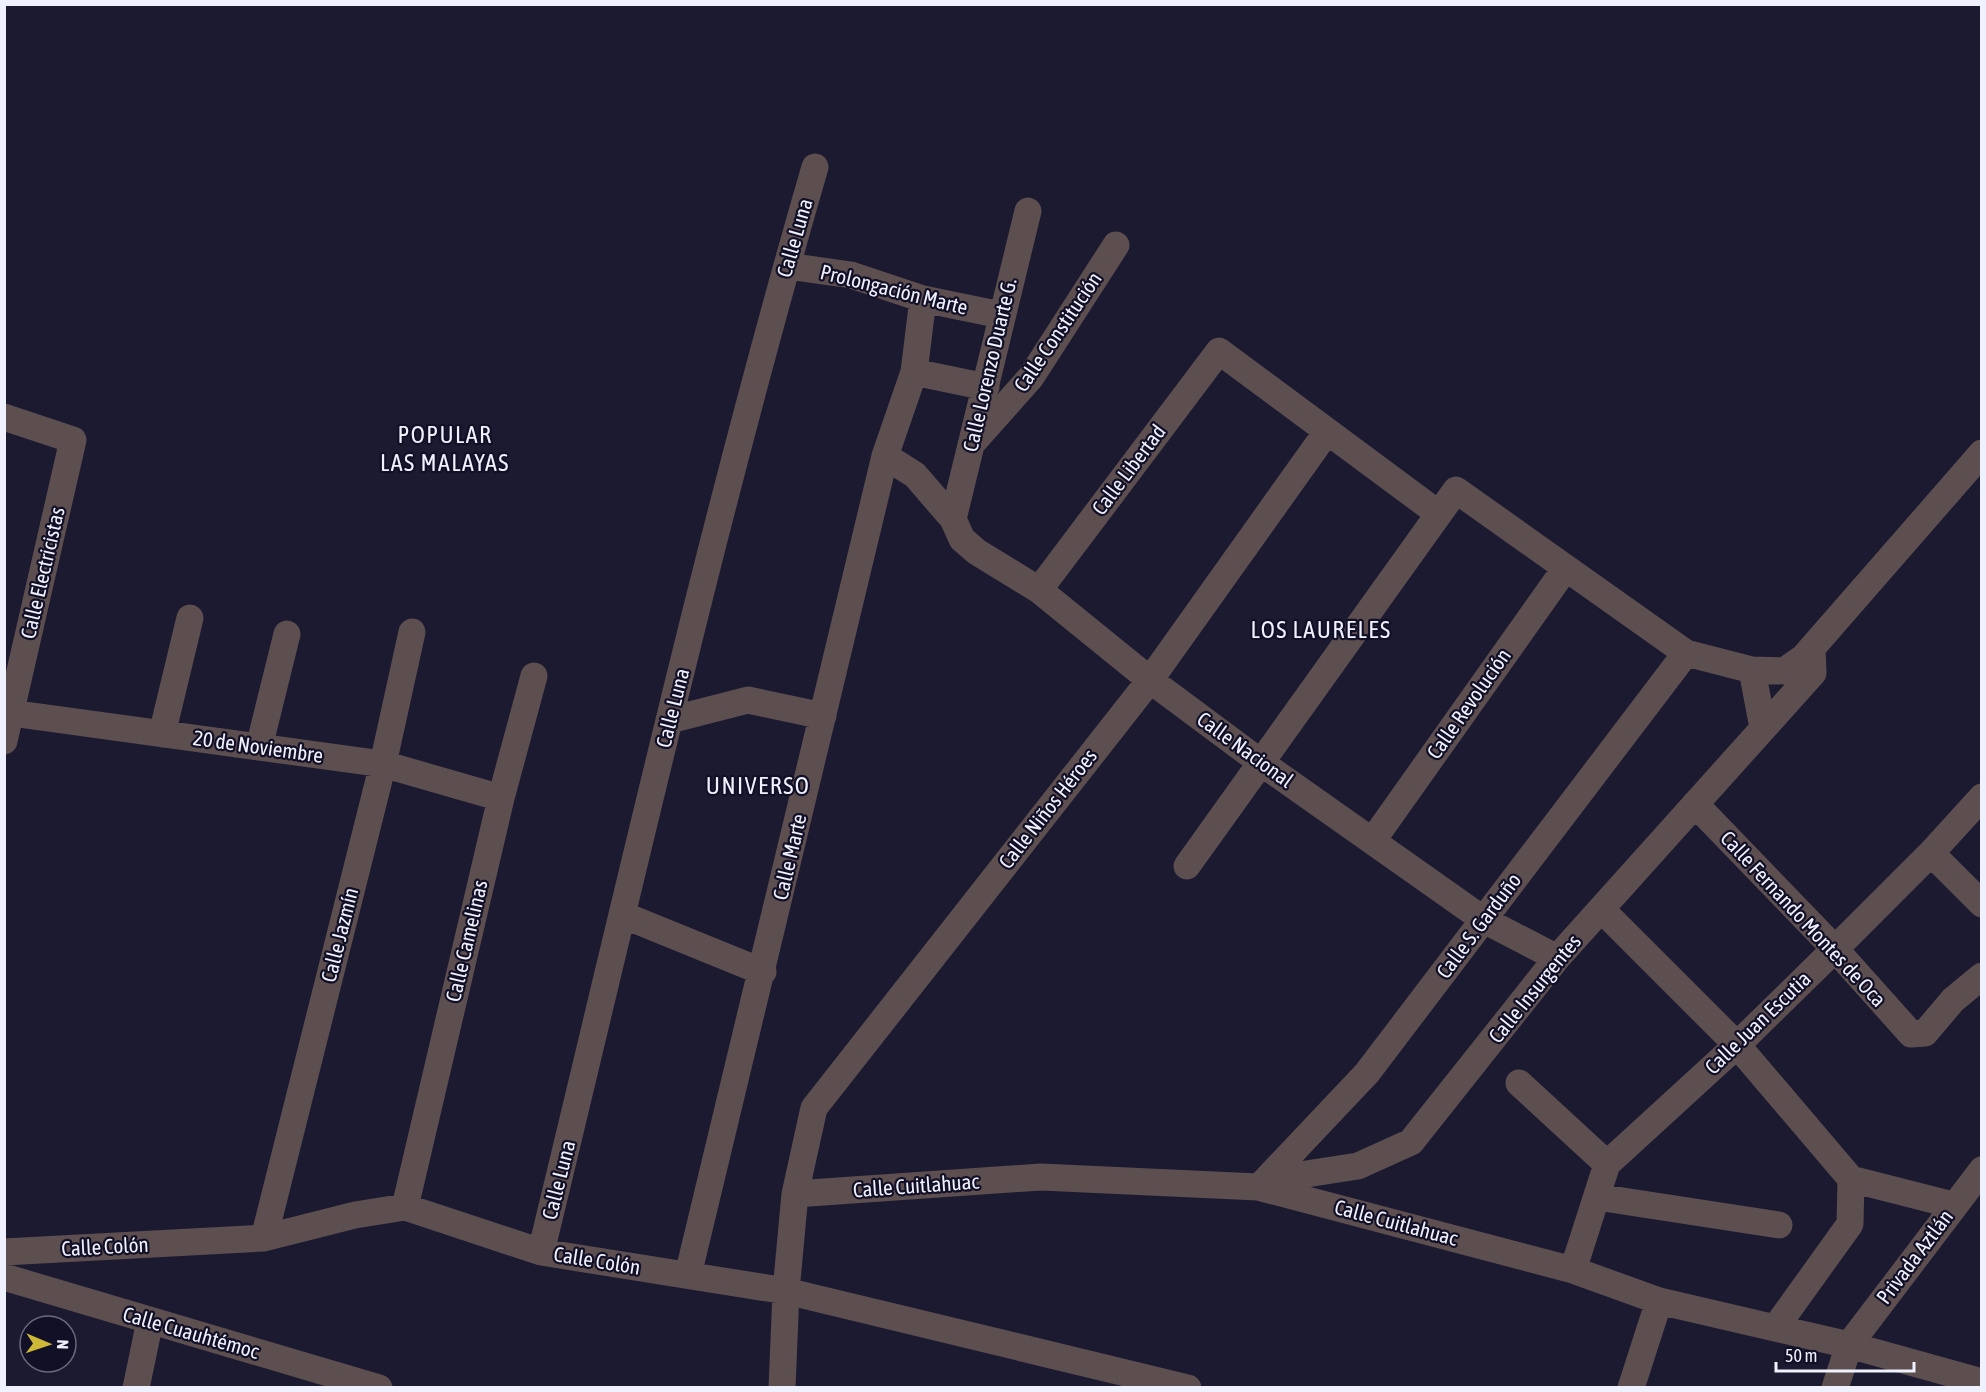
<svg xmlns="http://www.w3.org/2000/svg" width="1986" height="1392" font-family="'Asap Condensed',sans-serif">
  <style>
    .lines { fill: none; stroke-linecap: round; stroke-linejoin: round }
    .minor { stroke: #5d4e4f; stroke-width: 27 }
    .labels { text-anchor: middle; stroke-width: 4.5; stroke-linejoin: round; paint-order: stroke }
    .street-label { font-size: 21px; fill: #f0f1fe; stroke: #121027 }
    .quarter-label { font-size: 24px; letter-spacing: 1.5px; fill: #f0f1fe; stroke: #121027 }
  </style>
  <rect width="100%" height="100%" fill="#1b1a31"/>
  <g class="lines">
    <!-- minor -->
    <path class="minor" d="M 787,266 L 851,275 L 923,299 L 1001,315
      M 914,372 L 986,387
      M 4,417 L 73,440 L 4,741
      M 975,440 L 1031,377 L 1116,245
      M 885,456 L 915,475 L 953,519 L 962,539 L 977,552 L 1039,590 L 1150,680 L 1263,764 L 1484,920 L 1557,958
      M 953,519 L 1028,211
      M 1039,590 L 1219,351 L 1439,514
      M 1752,670 L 1784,671 L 1804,657 L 1982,453
      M 11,713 L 383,764 L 501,798
      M 670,720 L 748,700 L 823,716
      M 162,734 L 190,618
      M 259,747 L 287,634
      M 1695,804 L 1835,949 L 1911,1034 L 1925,1033 L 1953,1000 L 1982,976
      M 1373,840 L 1565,569
      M 1931,853 L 1982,904
      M 1187,866 L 1456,490 L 1686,653 L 1752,670 L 1763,728
      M 1601,909 L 1737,1045 L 1851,1179
      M 623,915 L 763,972
      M 1519,1083 L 1607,1164
      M 1851,1179 L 1953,1205
      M 1268,1180 L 1358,1166 L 1411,1142 L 1557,958 L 1813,673 L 1812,648
      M 1263,1183 L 1367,1073 L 1686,653
      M 795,1194 L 1041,1177 L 1258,1187 L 1573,1270 L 1659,1301 L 1849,1345 L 1982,1382
      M 1597,1197 L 1779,1225
      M 405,1207 L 501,798 L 534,676
      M 264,1238 L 383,764 L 412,632
      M 4,1252 L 264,1238 L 355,1215 L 405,1207 L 541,1252 L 786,1291 L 1188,1388
      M 541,1252 C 629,890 711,525 815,167
      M 1573,1270 L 1607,1164 L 1737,1045 L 1835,949 L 1931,853 L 1982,797
      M 688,1275 L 885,456 L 914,372 L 923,299
      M 4,1277 L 379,1388
      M 1776,1327 L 1850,1224 L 1851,1179
      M 136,1388 L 150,1321
      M 782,1388 L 786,1291 L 795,1194 L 814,1108 L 1150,680 L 1326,433
      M 1631,1388 L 1659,1301
      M 1835,1388 L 1849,1345 L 1982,1170"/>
  </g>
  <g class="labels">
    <!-- street labels -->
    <g class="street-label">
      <text transform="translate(795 238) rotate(-74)" y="7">Calle Luna</text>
      <text transform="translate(894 290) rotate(14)" y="7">Prolongación Marte</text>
      <text transform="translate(1058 332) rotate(-56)" y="7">Calle Constitución</text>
      <text transform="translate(990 365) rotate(-77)" y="7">Calle Lorenzo Duarte G.</text>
      <text transform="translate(1129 470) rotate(-53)" y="7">Calle Libertad</text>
      <text transform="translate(43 573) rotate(-77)" y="7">Calle Electricistas</text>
      <text transform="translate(1469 704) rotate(-55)" y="7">Calle Revolución</text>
      <text transform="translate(673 708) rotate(-76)" y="7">Calle Luna</text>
      <text transform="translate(258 747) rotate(8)" y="7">20 de Noviembre</text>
      <text transform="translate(1245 750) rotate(36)" y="7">Calle Nacional</text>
      <text transform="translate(1048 809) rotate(-52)" y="7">Calle Niños Héroes</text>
      <text transform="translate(790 857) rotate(-77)" y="7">Calle Marte</text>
      <text transform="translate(1803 919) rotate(47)" y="7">Calle Fernando Montes de Oca</text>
      <text transform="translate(1479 926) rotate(-53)" y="7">Calle S. Garduño</text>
      <text transform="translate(340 935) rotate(-76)" y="7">Calle Jazmín</text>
      <text transform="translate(467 941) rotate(-77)" y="7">Calle Camelinas</text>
      <text transform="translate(1535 989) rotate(-51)" y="7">Calle Insurgentes</text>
      <text transform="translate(1758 1023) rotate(-44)" y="7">Calle Juan Escutia</text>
      <text transform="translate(559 1180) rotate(-76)" y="7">Calle Luna</text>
      <text transform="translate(916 1186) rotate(-4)" y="7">Calle Cuitlahuac</text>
      <text transform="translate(1396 1223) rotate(15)" y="7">Calle Cuitlahuac</text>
      <text transform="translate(105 1247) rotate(-3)" y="7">Calle Colón</text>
      <text transform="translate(1915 1257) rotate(-53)" y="7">Privada Aztlán</text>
      <text transform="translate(597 1261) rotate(9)" y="7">Calle Colón</text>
      <text transform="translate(191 1333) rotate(16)" y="7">Calle Cuauhtémoc</text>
    </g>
    <!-- quarter labels -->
    <g class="quarter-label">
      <text x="445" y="443">POPULAR<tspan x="445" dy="28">LAS MALAYAS</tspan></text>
      <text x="1321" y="638">LOS LAURELES</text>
      <text x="758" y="794">UNIVERSO</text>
    </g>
  </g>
  <!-- border -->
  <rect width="1986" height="1392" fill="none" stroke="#f0f1fe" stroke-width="12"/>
  <!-- north arrow -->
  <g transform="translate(48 1344) rotate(92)"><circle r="28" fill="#121027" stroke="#6b6a7d" stroke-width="1.5"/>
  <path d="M0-4.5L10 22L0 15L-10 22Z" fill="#ceb837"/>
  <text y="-9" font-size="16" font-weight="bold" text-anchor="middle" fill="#f0f1fe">N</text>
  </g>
  <!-- scale -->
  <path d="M1776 1362v9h138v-9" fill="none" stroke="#f0f1fe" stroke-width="3"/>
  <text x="1785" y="1362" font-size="18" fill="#f0f1fe" stroke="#121027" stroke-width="4.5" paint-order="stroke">50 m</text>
</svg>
